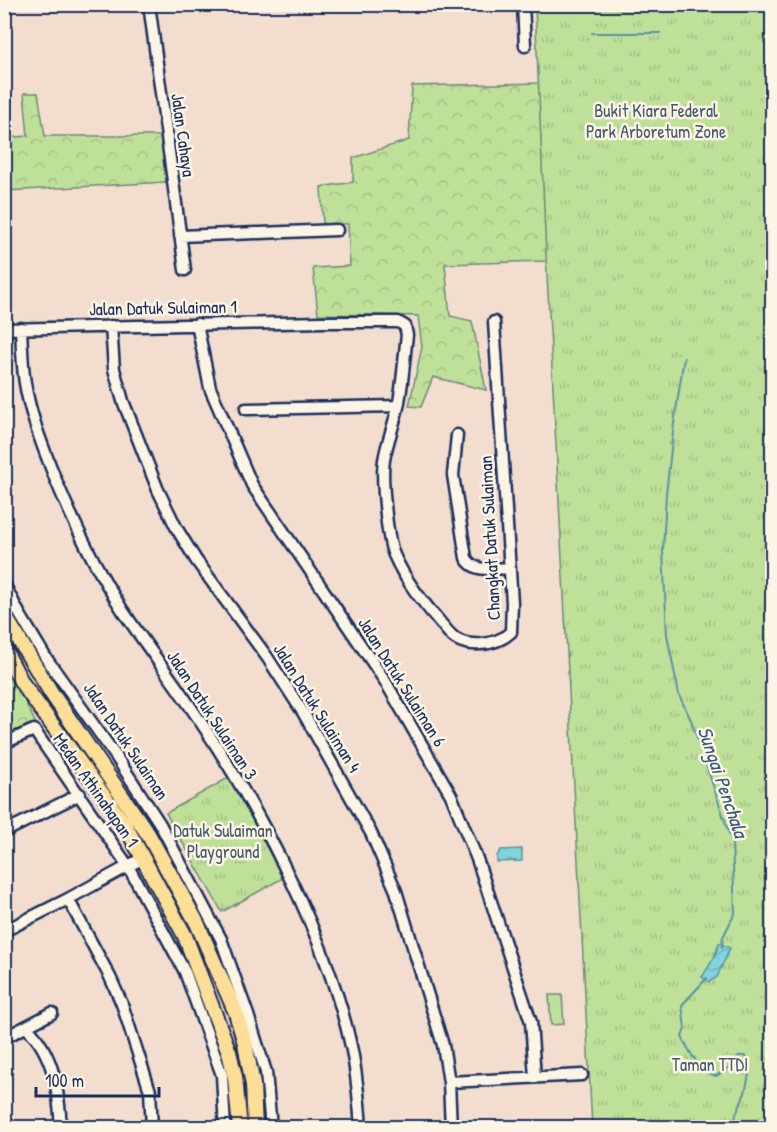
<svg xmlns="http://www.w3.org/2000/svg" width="777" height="1132" font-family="'Patrick Hand',sans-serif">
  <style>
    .green { fill: #bfe098; stroke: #6d887b; stroke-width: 1.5 }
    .forest { fill: url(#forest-crowns); stroke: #6d887b; stroke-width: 1.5 }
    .park { fill: url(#park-tufts); stroke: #6d887b; stroke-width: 1.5 }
    .water { fill: url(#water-waves); stroke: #5992a8; stroke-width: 1.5 }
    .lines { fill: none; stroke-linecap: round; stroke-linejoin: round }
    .stream { stroke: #5992a8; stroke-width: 2 }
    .minor-casing { stroke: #1b2f5e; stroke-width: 15 }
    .major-casing { stroke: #1b2f5e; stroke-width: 18 }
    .minor { stroke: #fcf5e5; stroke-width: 10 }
    .major { stroke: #fcde96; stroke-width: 14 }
    .labels { text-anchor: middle; stroke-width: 5; stroke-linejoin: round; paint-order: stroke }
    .park-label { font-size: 18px; fill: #445b6c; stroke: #fcf5e5 }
    .street-label { font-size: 18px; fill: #1b2f5e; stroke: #fcf5e5 }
    .water-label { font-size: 20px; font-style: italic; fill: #35587d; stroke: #fcf5e5 }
  </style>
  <defs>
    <pattern id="forest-crowns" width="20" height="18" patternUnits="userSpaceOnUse" patternTransform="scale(1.5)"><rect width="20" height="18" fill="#bfe098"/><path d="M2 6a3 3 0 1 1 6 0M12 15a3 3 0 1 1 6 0" fill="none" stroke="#a4c085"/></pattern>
    <pattern id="park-tufts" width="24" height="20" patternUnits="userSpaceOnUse" patternTransform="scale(1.5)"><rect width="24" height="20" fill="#bfe098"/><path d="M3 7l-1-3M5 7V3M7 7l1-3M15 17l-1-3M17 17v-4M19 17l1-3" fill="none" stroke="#a4c085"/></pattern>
    <pattern id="water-waves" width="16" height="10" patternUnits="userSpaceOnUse" patternTransform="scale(1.5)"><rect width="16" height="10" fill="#82d4da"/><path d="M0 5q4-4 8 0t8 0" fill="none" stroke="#70b6be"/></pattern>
  </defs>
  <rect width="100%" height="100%" fill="#f2ddce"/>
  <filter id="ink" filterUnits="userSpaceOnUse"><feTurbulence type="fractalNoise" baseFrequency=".0167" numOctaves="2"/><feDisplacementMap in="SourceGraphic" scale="12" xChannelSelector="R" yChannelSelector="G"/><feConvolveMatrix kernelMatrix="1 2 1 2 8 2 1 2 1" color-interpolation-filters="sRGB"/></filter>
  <g filter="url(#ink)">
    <!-- green -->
    <path class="green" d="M 549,995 L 562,995 L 564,1024 L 551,1025 Z"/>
    <!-- forest -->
    <path class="forest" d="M 772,5 L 548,261 L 445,264 L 450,316 L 472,321 L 486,390 L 433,377 L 421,407 L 409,406 L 422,347 L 418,316 L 318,314 L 313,268 L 350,266 L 348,224 L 323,224 L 321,187 L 353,182 L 353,158 L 409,140 L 412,86 L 540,83 Z
      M 24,93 L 38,93 L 45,136 L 160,136 L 167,182 L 5,191 L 5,138 L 28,136 Z
      M 4,659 L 36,724 L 5,739 L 4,739 Z"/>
    <!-- park -->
    <path class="park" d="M 535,5 L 772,5 L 772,1127 L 592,1127 L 546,255 Z
      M 230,777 L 283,878 L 222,912 L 166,813 Z"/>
    <!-- water -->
    <path class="water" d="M 522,849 L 522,861 L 497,862 L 497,856 L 501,850 Z
      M 719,943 L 730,948 L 717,977 L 709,982 L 702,977 L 714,958 Z"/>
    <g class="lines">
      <!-- stream -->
      <path class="stream" d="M 592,33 L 660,33
        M 684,358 L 674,423 L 666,494 L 663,551 L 667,635 L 679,695 L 691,720 L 732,842 L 735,913 L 723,937 L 722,947
        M 707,978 L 682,1005 L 685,1029 L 682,1037 C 690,1052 698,1071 716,1076 C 721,1073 727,1070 731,1065 C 734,1062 735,1059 739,1056 L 745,1056 L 749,1060 L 750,1070 L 745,1093 L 736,1114 L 734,1128"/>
      <defs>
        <path id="minor" d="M 149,4 L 185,270
          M 523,4 L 525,46
          M 180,236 L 337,230
          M 197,324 L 210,388 L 252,485 L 385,681 L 451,795 L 477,859 L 531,1022 L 535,1077
          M 111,326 L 114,369 L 123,401 L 158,490 L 177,529 L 196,560 L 267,657 L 304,714 L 371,833 L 396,891 L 443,1045 L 449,1082 L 451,1128
          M 21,328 C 22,346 22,365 25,383 C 30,415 43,447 55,478 C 74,524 96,569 123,611 C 150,651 180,690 206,730 C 266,822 327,939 351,1046 C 357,1073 359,1100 361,1128
          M 4,329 L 322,322 L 398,322 L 405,326 L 407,335 C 404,358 403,383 398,407 C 394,425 387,442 384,460 C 381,477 387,539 394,555 C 407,585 429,609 449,633 C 464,650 496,646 511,632 L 512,603 L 494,322
          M 246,409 L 398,406
          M 457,435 L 453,475 L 466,558 C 475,574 494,568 510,568
          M 4,584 L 19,613 L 46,658 L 115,755 L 160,824 L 221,939 L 248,1015 L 266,1072 L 271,1128
          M 4,743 L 34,730 L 128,866 L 185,972 L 222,1075 L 225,1128
          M 4,832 L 80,794
          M 68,899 L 110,977 L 122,1004 L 150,1091 L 152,1128
          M 4,931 L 68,899 L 143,858
          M 27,1028 C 54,1053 59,1093 61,1128
          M 4,1038 L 52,1013
          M 449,1082 L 582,1075"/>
        <path id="major" d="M 4,615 L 52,694 L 148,834 L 197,923 L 236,1013 L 245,1043 L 253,1085 L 255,1128
          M 4,649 L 22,683 L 125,825 L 185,936 L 229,1052 L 235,1077 L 240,1128"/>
      </defs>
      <!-- minor casing -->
      <use href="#minor" class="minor-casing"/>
      <!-- major casing -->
      <use href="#major" class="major-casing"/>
      <!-- minor -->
      <use href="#minor" class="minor"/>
      <!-- major -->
      <use href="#major" class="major"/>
    </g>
  </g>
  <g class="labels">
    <!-- park labels -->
    <g class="park-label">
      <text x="656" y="117">Bukit Kiara Federal<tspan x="656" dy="21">Park Arboretum Zone</tspan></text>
      <text x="223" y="837">Datuk Sulaiman<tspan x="223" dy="21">Playground</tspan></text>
      <text x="710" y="1071">Taman TTDI</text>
    </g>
    <!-- street labels -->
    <g class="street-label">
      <text transform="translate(183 135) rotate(82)" y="6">Jalan Cahaya</text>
      <text transform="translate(163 308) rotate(-1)" y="6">Jalan Datuk Sulaiman 1</text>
      <text transform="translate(490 538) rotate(-93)" y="6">Changkat Datuk Sulaiman</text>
      <text transform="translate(402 682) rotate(58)" y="6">Jalan Datuk Sulaiman 6</text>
      <text transform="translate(317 708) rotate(58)" y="6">Jalan Datuk Sulaiman 4</text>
      <text transform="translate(212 715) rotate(57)" y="6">Jalan Datuk Sulaiman 3</text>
      <text transform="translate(126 741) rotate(56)" y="6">Jalan Datuk Sulaiman</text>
      <text transform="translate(96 790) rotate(55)" y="6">Medan Athinahapan 1</text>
    </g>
    <!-- water labels -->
    <g class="water-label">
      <text transform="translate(723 782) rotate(71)" y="7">Sungai Penchala</text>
    </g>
  </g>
  <!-- margin -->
  <rect width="777" height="1132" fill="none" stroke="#fcf5e5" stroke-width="24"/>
  <rect x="12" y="12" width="753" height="1108" fill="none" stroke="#1b2f5e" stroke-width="2" filter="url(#ink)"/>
  <!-- scale -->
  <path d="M36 1087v9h123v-9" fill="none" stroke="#1b2f5e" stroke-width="3"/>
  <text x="45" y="1087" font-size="18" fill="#1b2f5e" stroke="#fcf5e5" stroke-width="4.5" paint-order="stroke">100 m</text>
</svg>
